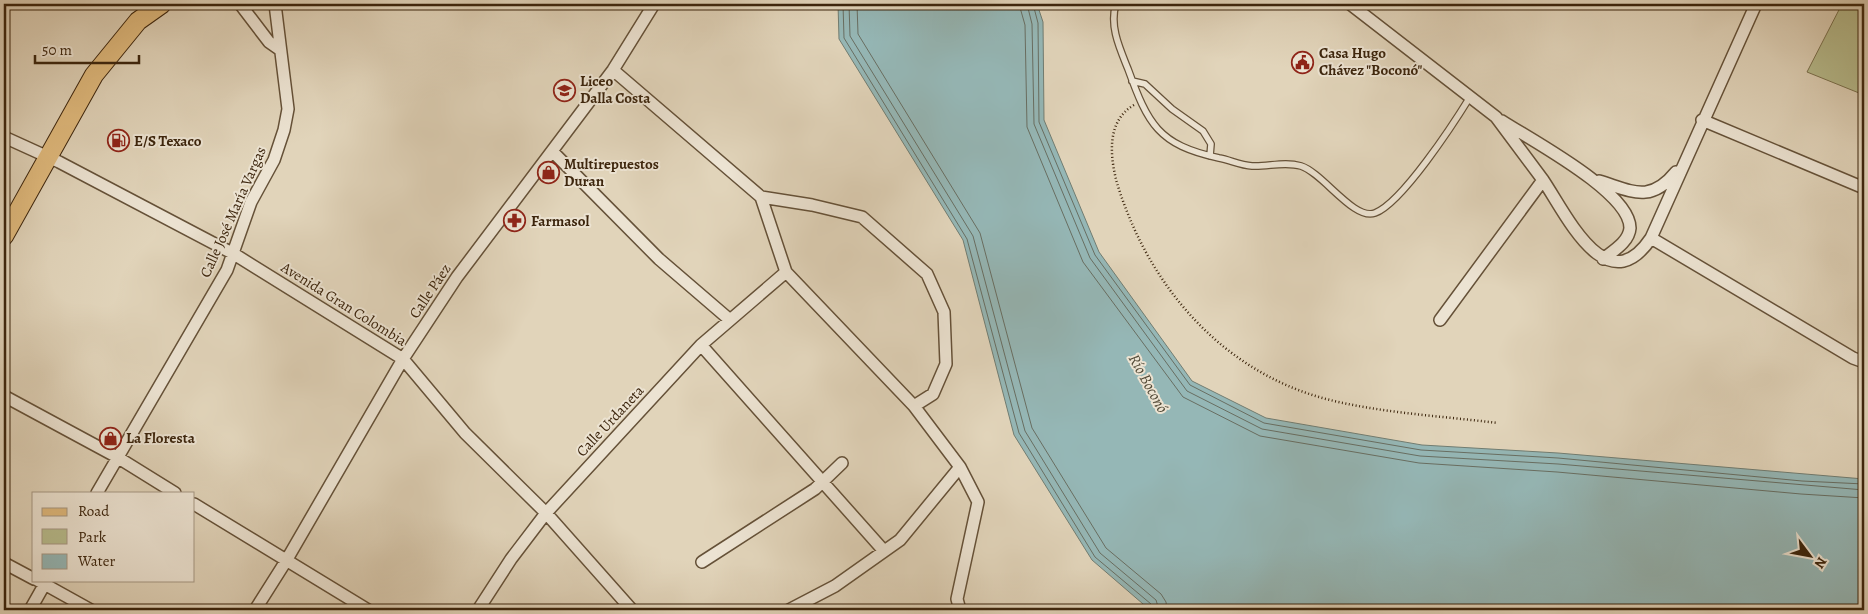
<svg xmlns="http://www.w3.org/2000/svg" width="1868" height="614" font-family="Alegreya,serif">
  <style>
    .green { fill: #b7bc8d; stroke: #7a704d }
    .water { fill: #95b7b6; stroke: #717d72 }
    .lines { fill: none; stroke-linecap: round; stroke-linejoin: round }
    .shore { stroke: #686e62; stroke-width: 1 }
    .service-casing { stroke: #655138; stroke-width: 8 }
    .minor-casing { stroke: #655138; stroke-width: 14 }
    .primary-casing { stroke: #3c250d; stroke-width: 20 }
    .path { stroke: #3c250d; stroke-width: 2.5; stroke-dasharray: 1 2.5; stroke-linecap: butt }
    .service { stroke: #ece3d2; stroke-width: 5.5 }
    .minor { stroke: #ece3d2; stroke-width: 11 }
    .primary { stroke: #e0ba7d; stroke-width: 18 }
    .labels { text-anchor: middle; stroke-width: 4; stroke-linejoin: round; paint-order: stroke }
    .poi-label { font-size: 15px; font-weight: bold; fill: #3c250d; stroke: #ece3d2; text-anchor: start }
    .street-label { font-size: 15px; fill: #3c250d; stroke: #ece3d2 }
    .water-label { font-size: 16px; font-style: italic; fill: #524a37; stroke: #ece3d2 }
  </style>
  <rect width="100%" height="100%" fill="#e1d4ba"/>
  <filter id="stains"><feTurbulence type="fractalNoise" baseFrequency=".004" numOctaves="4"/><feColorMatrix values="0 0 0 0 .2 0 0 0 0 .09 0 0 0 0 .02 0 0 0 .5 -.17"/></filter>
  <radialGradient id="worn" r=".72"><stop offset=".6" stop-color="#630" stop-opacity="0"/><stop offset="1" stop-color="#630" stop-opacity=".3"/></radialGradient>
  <!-- green -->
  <path class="green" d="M 1842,4 L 1864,4 L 1864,95 L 1807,72 Z"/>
  <!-- water -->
  <path class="water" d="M 838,4 L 1037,4 L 1043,22 L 1044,120 L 1099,252 L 1192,381 L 1266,418 L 1422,445 L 1558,453 L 1864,479 L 1864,610 L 1150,610 L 1092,560 L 1014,435 L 963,240 L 839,39 Z"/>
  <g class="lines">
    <!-- shore -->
    <path class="shore" d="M 843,4 L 844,38 L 967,239 L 1019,433 L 1095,557 L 1151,604 L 1153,610
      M 849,4 L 850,36 L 973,236 L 1025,431 L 1100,553 L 1156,600 L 1159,610
      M 857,4 L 858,34 L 980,233 L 1032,428 L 1106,548 L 1161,594 L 1166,602 L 1167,610
      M 1019,4 L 1025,25 L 1027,127 L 1083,262 L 1183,397 L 1260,436 L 1419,463 L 1557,472 L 1801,494 L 1864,498
      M 1027,4 L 1032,24 L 1034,124 L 1090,258 L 1187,391 L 1262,429 L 1420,456 L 1558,464 L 1864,490
      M 1033,4 L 1038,23 L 1039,122 L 1095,255 L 1190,385 L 1264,423 L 1421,450 L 1558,458 L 1802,481 L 1864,484"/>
    <defs>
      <path id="service" d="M 1116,4 C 1109,26 1120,49 1128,69 C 1148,124 1158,145 1219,158 C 1230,160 1240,165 1252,166 C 1268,167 1284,161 1301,166 C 1323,173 1354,221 1375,213 C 1402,203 1454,123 1470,97
        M 1132,81 L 1145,84 L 1172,109 L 1203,131 L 1211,144 L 1210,156"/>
      <path id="minor" d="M 240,4 L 269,42 L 279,49
        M 1350,4 L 1496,117 L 1543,180
        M 613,70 L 761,197 L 786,272 L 914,406 L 960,467 L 978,502 L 957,599 L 960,610
        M 1702,120 L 1864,188
        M 1502,121 C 1531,140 1630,192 1630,228 C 1629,242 1613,251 1603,259
        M 4,137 L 59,162 L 234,254 L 403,359 L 465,433 L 546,513 L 632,610
        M 552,151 L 659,259 L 730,320
        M 1599,181 C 1632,191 1650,204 1676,172
        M 761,197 L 812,205 L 862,217 L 927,274 L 944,312 L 946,364 L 933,394 L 914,406
        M 1651,238 L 1853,358 L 1864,362
        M 1440,320 L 1543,180 C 1566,214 1607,304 1651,238 L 1756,4
        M 701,345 L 884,551
        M 4,396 L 117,457 L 175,493
        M 97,493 L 227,270 L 251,202 L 274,160 L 284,130 L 288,109 L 275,4
        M 194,504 L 368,610
        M 702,562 L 815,489 L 842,463
        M 4,563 L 34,579
        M 37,580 L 91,610
        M 30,610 L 47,580
        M 255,610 L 286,561 L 403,359 L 457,277 L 613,70 L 654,4
        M 478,610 L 511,559 L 546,513 L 701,345 L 786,272
        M 789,610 L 835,586 L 900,540 L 960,467"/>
      <path id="primary" d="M 4,236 L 94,75 L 138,21 L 162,4"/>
    </defs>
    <!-- service casing -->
    <use href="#service" class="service-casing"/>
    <!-- minor casing -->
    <use href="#minor" class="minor-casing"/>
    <!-- primary casing -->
    <use href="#primary" class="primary-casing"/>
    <!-- path -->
    <path class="path" d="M 1134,105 C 1106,121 1110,157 1117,183 C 1148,285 1221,371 1326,399 C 1381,413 1441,416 1498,423"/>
    <!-- service -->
    <use href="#service" class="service"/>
    <!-- minor -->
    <use href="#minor" class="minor"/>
    <!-- primary -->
    <use href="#primary" class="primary"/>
  </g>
  <!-- icons -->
  <defs>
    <symbol id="civic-ring" viewBox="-11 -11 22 22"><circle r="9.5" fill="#ece3d2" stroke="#8f2418" stroke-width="1.5"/><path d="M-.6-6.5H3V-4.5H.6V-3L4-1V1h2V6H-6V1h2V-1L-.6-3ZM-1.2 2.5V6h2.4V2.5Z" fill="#8f2418"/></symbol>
    <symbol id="school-ring" viewBox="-11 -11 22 22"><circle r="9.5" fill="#ece3d2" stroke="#8f2418" stroke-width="1.5"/><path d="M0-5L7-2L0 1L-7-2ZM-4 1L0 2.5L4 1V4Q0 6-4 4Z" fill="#8f2418"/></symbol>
    <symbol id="fuel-ring" viewBox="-11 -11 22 22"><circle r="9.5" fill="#ece3d2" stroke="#8f2418" stroke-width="1.5"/><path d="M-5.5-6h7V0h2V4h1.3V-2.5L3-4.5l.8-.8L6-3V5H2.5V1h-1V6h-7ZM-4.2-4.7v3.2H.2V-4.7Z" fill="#8f2418"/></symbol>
    <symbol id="shop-ring" viewBox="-11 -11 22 22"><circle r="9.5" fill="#ece3d2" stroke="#8f2418" stroke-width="1.5"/><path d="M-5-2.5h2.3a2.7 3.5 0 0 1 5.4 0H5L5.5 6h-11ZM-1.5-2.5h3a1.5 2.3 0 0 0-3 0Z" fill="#8f2418"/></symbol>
    <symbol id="pharmacy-ring" viewBox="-11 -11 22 22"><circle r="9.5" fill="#ece3d2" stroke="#8f2418" stroke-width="1.5"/><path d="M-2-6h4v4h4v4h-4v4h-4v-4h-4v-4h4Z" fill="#8f2418"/></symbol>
  </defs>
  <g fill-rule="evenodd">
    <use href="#civic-ring" x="1290" y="50" width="25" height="25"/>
    <use href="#school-ring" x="552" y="78" width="25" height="25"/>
    <use href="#fuel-ring" x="106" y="128" width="25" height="25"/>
    <use href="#shop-ring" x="536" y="160" width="25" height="25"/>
    <use href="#pharmacy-ring" x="502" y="208" width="25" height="25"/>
    <use href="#shop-ring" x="98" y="426" width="25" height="25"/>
  </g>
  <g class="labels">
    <!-- poi labels -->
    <g class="poi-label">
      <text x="1319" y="58">Casa Hugo<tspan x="1319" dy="17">Chávez "Boconó"</tspan></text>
      <text x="580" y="86">Liceo<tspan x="580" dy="17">Dalla Costa</tspan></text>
      <text x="134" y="146">E/S Texaco</text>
      <text x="564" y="169">Multirepuestos<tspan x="564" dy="17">Duran</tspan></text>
      <text x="531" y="226">Farmasol</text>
      <text x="126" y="443">La Floresta</text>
    </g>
    <!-- street labels -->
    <g class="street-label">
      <text transform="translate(233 212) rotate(-66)" y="5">Calle José María Vargas</text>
      <text transform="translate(430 291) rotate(-56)" y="5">Calle Páez</text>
      <text transform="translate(344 304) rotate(32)" y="5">Avenida Gran Colombia</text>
      <text transform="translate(610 421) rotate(-47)" y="5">Calle Urdaneta</text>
    </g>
    <!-- water labels -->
    <g class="water-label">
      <text transform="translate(1149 383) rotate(61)" y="6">Río Boconó</text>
    </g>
  </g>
  <!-- margin -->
  <rect width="1868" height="614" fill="none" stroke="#e1d4ba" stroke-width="20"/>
  <rect x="5" y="5" width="1858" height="604" fill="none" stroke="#3c250d" stroke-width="2.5"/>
  <rect x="10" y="10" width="1848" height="594" fill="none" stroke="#3c250d"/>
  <!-- legend -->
  <rect x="32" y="492" width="162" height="90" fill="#ece3d2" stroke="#a69783"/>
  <rect x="42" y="508" width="25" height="8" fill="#e0ba7d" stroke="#a69783"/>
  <text x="78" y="516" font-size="15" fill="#3c250d">Road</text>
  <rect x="42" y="529" width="25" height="15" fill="#b7bc8d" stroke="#a69783"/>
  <text x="78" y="542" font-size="15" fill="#3c250d">Park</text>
  <rect x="42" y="554" width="25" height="15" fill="#95b7b6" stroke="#a69783"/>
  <text x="78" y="566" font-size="15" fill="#3c250d">Water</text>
  <!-- north arrow -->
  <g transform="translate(1810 556) rotate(122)" stroke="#ece3d2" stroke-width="4" paint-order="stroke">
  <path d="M0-4L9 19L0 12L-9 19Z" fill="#3c250d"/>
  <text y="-8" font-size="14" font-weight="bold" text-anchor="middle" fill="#3c250d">N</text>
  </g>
  <!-- scale -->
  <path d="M35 55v8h104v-8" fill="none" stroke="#3c250d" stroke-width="2.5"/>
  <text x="42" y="55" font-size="15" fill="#3c250d" stroke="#ece3d2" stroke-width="4" paint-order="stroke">50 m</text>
  <rect width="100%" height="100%" filter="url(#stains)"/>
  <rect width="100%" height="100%" fill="url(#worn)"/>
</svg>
